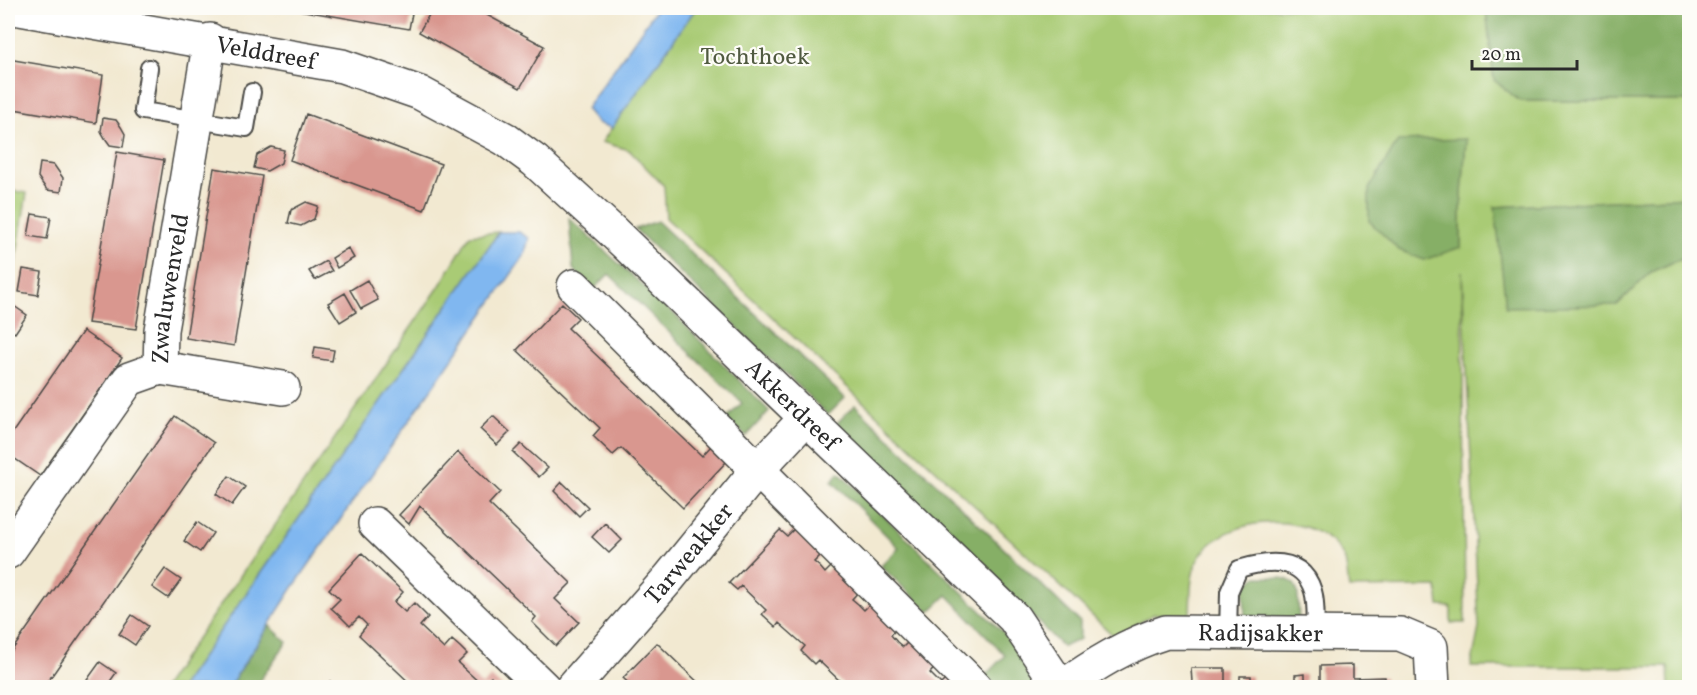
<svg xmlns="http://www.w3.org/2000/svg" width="1697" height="695" font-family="Vollkorn,serif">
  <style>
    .green { fill: #a9cb74; stroke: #6a7b50; stroke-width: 1.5; fill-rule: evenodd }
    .forest { fill: #86af66; stroke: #586d48; stroke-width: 1.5 }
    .water { fill: #80b7f0; stroke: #56718e; stroke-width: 1.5 }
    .building { fill: #d9978f }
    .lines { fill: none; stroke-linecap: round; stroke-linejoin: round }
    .service-casing { stroke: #494844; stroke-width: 20 }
    .minor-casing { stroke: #494844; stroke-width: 36 }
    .tertiary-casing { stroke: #494844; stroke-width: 36 }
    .service { stroke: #fff; stroke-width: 16 }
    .minor { stroke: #fff; stroke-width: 33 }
    .tertiary { stroke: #fff; stroke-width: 33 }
    .labels { text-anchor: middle; stroke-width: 4.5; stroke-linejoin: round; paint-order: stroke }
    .street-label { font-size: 24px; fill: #2b2b2b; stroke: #fdfcf7 }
    .park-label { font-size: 24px; fill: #515b41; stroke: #fdfcf7 }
  </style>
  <rect width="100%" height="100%" fill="#fdfcf7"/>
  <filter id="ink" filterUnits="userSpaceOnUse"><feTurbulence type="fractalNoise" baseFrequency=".0167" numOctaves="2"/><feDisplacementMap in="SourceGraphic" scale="12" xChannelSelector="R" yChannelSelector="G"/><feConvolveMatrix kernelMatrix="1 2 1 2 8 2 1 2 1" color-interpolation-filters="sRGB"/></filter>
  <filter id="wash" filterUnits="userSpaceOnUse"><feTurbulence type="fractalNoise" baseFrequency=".008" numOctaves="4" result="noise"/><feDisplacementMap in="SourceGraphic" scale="24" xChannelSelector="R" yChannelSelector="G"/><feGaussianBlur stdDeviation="1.35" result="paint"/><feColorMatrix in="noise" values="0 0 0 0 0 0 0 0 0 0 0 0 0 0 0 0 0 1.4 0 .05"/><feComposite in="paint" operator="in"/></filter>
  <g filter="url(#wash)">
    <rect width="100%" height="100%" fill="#f2e9d1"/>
    <!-- green -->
    <path class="green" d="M 696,8 L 1486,8 L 1494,79 L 1520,101 L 1689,101 L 1689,197 L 1495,207 L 1617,305 L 1651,272 L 1689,255 L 1689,687 L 1669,687 L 1668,667 L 1471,667 L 1479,628 L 1462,271 L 1465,623 L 1451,623 L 1451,607 L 1439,606 L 1437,587 L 1349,588 C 1347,579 1348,564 1343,556 C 1318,511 1233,513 1203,552 C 1189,569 1191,593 1190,614 L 1154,614 L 1115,637 L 666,218 L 664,186 L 629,150 L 602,142 ZM 1466,140 L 1461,207 L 1461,247 L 1398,141 Z
      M 8,190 L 27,193 L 12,282 L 8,288 Z
      M 499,232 L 181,687 L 163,688 L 439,287 L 470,235 Z"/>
    <!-- forest -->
    <path class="forest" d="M 1486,8 L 1689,8 L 1689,101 L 1520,101 L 1494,80 Z
      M 1466,139 L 1461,207 L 1461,247 L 1424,260 L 1399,250 L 1369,221 L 1369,189 L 1398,141 Z
      M 1689,197 L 1689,255 L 1651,272 L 1617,305 L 1506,307 L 1495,207 Z
      M 569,218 L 674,314 L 769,411 L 746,436 L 726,419 L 742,403 L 609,274 L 593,290 L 573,269 Z
      M 657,221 L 845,398 L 828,415 L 635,229 Z
      M 855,405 L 1080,622 L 1080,639 L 1063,647 L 837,423 Z
      M 839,472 L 1017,646 L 1039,687 L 989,687 L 981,680 L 1005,655 L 947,595 L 929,612 L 881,566 L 899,548 L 832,481 Z
      M 1256,577 C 1304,577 1297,582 1299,626 L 1245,625 L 1244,587 Z
      M 269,625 L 287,642 L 255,687 L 229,688 Z"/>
    <!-- water -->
    <path class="water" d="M 657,8 L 696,8 L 612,128 L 598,123 L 586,109 Z
      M 499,232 L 519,232 L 529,238 L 524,256 L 292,589 L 229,687 L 181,687 Z"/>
    <g id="blocks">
      <!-- building -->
      <path class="building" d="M 287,8 L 413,8 L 409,29 Z
        M 433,8 L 474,8 L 544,46 L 520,88 L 419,32 Z
        M 8,59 L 103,75 L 96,123 L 8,108 Z
        M 306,114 L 441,164 L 424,210 L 290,160 Z
        M 103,118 L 116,120 L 121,127 L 125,134 L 123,147 L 110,145 L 105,138 L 101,131 Z
        M 271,147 L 284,150 L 281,163 L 267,171 L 254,168 L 257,155 Z
        M 117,152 L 164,160 L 136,329 L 88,323 Z
        M 8,163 L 13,164 L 10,183 L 8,183 Z
        M 40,163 L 54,165 L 63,178 L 61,192 L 47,190 L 42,183 L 38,177 Z
        M 214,168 L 262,176 L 234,346 L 186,338 Z
        M 306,202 L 318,206 L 314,219 L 301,226 L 288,223 L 291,210 Z
        M 32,214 L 51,217 L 47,239 L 28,236 Z
        M 348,248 L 354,258 L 337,268 L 332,258 Z
        M 326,261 L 332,271 L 315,280 L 309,271 Z
        M 23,269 L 42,272 L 38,295 L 19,292 Z
        M 367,280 L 378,300 L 361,309 L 350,290 Z
        M 345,293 L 356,312 L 340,322 L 328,303 Z
        M 562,303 L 578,318 L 568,328 L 702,456 L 711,446 L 727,461 L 683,508 L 621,448 L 613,455 L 593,436 L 600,428 L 517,350 Z
        M 11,304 L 27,315 L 15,333 L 8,329 L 8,309 Z
        M 83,331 L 122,358 L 40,476 L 8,454 L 8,439 Z
        M 315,347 L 334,350 L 332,361 L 313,358 Z
        M 175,416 L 214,443 L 44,687 L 8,687 L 8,656 Z
        M 493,416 L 510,432 L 497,445 L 480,429 Z
        M 521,444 L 548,468 L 539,477 L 513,452 Z
        M 458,452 L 500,492 L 489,504 L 571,583 L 555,599 L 579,622 L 556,646 L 532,622 L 536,617 L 420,506 L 409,524 L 399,515 Z
        M 229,476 L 245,487 L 232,505 L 216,494 Z
        M 562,482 L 588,507 L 579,516 L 554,491 Z
        M 197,522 L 213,533 L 200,552 L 184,541 Z
        M 605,523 L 622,540 L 609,553 L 592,537 Z
        M 796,527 L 823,553 L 814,562 L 820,567 L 825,573 L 834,564 L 861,589 L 852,599 L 858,604 L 864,610 L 873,601 L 899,626 L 891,635 L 897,642 L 903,647 L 912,638 L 938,664 L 930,673 L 941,684 L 950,675 L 963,687 L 839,687 L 843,684 L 818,660 L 814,664 L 801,651 L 805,646 L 779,623 L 776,627 L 762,614 L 766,610 L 741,586 L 737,590 L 729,583 L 780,530 L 787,536 Z
        M 362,553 L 403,592 L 394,602 L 405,612 L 414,603 L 428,617 L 420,626 L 444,649 L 452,640 L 460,647 L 467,654 L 458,663 L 482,685 L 491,677 L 502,687 L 414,687 L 359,635 L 367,625 L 359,617 L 350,626 L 341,617 L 331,608 L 340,599 L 329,589 Z
        M 165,569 L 181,580 L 168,598 L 152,587 Z
        M 132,615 L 148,626 L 135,645 L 119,634 Z
        M 657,643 L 685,670 L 703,687 L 633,687 L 623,678 Z
        M 100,662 L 116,673 L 106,687 L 98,687 L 87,680 Z
        M 1353,665 L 1353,678 L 1385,677 L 1386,687 L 1320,687 L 1320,666 Z
        M 1191,668 L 1225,668 L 1225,687 L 1160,687 L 1160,682 L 1192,682 Z
        M 1305,674 L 1305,687 L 1295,687 L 1295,675 Z
        M 1240,676 L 1251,676 L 1251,687 L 1240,687 Z
        M 330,681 L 336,687 L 324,687 Z
        M 1290,684 L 1290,687 L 1256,687 L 1256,685 Z"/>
    </g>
  </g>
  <g filter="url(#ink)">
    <use href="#blocks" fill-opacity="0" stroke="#494844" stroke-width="1.5"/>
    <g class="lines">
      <defs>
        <path id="service" d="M 149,68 L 143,111 L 246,128 L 252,92
          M 1228,634 L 1229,592 L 1239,569 C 1268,560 1302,556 1313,591 C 1317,604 1315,621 1316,634"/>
        <g id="minor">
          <path d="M 574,286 L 976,688"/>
          <path d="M 160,368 L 283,388"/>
          <path d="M 375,524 L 544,688"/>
          <path id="s1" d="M 8,552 L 129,379 L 160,368 L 161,330 L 210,40"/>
          <path id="s2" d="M 572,688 L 669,578 L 758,469 L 806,418"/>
          <path id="s3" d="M 1061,688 C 1094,665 1127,644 1166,632 L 1400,634 L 1431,647 L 1433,688"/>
        </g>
        <g id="tertiary">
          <path id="s4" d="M 14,8 L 342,66 L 420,93 L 505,139 L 535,161 L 612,231 L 1014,618 L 1061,688"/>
        </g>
      </defs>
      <!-- service casing -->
      <use href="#service" class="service-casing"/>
      <!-- minor casing -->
      <use href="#minor" class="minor-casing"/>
      <!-- tertiary casing -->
      <use href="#tertiary" class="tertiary-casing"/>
      <!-- service -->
      <use href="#service" class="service"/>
      <!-- minor -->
      <use href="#minor" class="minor"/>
      <!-- tertiary -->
      <use href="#tertiary" class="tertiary"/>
    </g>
  </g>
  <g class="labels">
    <!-- street labels -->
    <g class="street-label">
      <text dy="8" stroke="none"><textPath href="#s4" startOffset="256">Velddreef</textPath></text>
      <text dy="8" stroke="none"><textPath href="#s1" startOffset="324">Zwaluwenveld</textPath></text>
      <text dy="8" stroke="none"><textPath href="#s4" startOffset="904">Akkerdreef</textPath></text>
      <text dy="8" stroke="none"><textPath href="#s2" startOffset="178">Tarweakker</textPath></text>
      <text dy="8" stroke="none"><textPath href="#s3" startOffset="214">Radijsakker</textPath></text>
    </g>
    <!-- park labels -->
    <g class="park-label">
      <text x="755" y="64">Tochthoek</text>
    </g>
  </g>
  <!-- margin -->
  <rect width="1697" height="695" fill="none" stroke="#fdfcf7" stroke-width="30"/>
  <!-- scale -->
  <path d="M1472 60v9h105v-9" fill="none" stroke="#2b2b2b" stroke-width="3"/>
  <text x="1481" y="60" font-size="18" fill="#2b2b2b" stroke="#fdfcf7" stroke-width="4.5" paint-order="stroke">20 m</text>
</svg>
